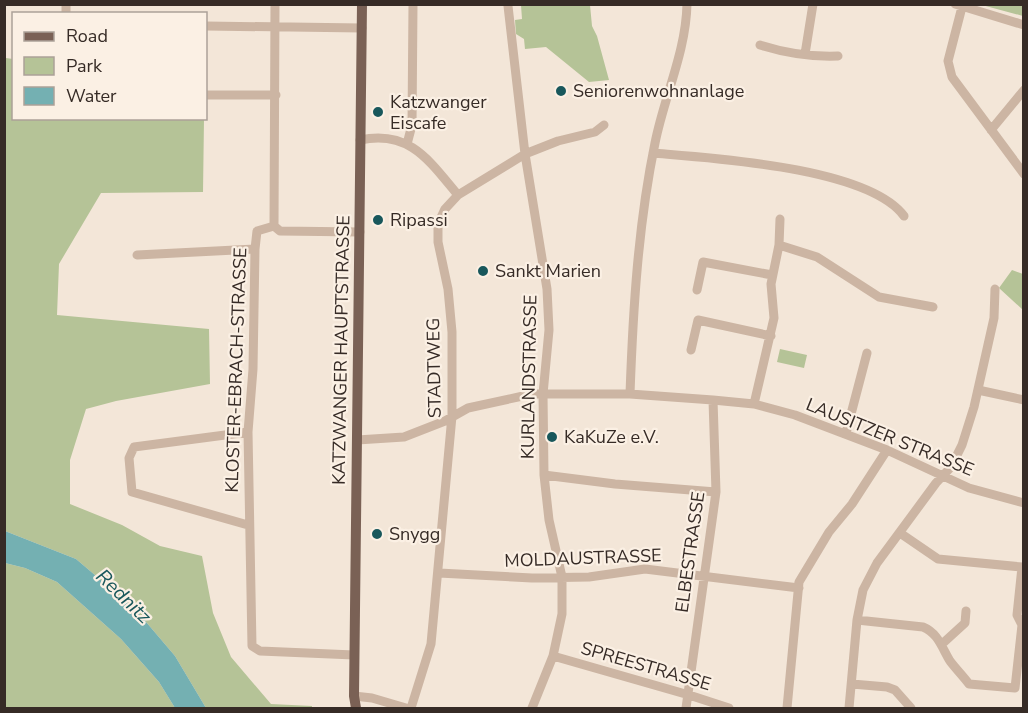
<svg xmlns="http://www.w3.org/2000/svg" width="1028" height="713" font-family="'Nunito Sans',sans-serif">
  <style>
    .green { fill: #b5c397 }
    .water { fill: #74b0b2 }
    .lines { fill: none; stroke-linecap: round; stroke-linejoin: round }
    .minor { stroke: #ccb5a3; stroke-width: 9 }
    .major { stroke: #7a6155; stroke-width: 10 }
    .poi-dot { fill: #18575b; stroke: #fbf0e4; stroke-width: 2 }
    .labels { text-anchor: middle; stroke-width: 4.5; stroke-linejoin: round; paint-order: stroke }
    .poi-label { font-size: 18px; fill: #362b26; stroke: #fbf0e4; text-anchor: start }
    .street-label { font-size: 18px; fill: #362b26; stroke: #fbf0e4 }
    .water-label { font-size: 20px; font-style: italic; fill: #18575b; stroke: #fbf0e4 }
  </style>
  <rect width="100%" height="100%" fill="#f3e6d8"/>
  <!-- green -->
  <path class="green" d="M 5,4 L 6,58 L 13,59 L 14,118 L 204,119 L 203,192 L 101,193 L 59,264 L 57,315 L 209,329 L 210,384 L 116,401 L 86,409 L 70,460 L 70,504 L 122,525 L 160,546 L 202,556 L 213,613 L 231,657 L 271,704 L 312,706 L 312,708 L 206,708 L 175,656 L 135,609 L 76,559 L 5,531 Z
    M 521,5 L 590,5 L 592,26 L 597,36 L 609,80 L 589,82 L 546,47 L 525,49 L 524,39 L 516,34 L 515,20 L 522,19 Z
    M 982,5 L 1023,5 L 1023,16 Z
    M 1012,270 L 1023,274 L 1023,310 L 999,288 Z
    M 780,349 L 807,355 L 804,368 L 777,362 Z
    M 5,563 L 25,568 L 57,582 L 121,639 L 159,682 L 175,708 L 5,708 Z"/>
  <!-- water -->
  <path class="water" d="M 5,531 L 76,559 L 135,609 L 175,656 L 206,708 L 175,708 L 159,682 L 121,639 L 57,582 L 25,568 L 5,563 Z"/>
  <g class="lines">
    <!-- minor -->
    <path class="minor" d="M 955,4 L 1024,25
      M 508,6 L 525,154 L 547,289 L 549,330 L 543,394 L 544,475 L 549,520 L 562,577 L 562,614 L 553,656 L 532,708
      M 962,7 L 948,61 L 952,77 L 1024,174
      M 66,14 L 66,4
      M 206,26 L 362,28
      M 760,45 C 785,53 812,57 838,56
      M 805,54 L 813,4
      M 206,95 L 276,95
      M 991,130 L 1024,90
      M 360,140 C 410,129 430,162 458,195
      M 407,144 L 412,125 L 413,4
      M 653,153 C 711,158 868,167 904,216
      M 274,226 L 257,231 L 255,249 L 253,369 L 248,432 L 252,646 L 260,651 L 354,655
      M 274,226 L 275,4
      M 274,226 L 280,231 L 360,232
      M 779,245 L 817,257 L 879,297 L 933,307
      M 137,255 L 255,249
      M 697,290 L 703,262 L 772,275
      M 691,350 L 698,320 L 771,336
      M 978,390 L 1024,400
      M 630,394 C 633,310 638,225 655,143 C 664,97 686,52 687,4
      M 754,404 L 774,318 L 771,284 L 779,245 L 780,219
      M 248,432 L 134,447 L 129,458 L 132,492 L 248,525
      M 846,433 L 867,353
      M 357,440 L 404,437 L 445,421 L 468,408 L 532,394 L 630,394 L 713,400 L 754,404 L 795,415 L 887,450 L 969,488 L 1024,503
      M 544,475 L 615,484 L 716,492
      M 439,573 L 532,578 L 589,577 L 645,569 L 799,588
      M 857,620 L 923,627 C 938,633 942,648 950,661 C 956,669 963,676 969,684 L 1015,688 L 1022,625 L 1017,615 L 1022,567 L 938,559 L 900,533
      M 942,644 L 965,623 L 966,611
      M 553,656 L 689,695 L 729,708
      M 852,684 L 887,687 L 895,690 L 911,708
      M 354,696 L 372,698 L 406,708
      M 411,708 L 431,644 L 452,416 L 452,332 L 448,289 L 438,242 L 438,224 L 445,209 L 458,195 L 525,154 L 558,141 L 595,132 L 604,125
      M 686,708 L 716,492 L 713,400
      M 787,708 L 799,582 L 829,532 L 852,504 L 887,450
      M 849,708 L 857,620 L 863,590 L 877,563 L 936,483 L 951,467 L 962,445 L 974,407 L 994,318 L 995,289"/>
    <!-- major -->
    <path class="major" d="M 356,708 L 354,696 L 362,4"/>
  </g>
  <!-- markers -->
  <g class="poi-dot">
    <circle cx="561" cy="91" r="6"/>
    <circle cx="378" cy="112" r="6"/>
    <circle cx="378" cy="220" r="6"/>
    <circle cx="483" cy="271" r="6"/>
    <circle cx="552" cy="437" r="6"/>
    <circle cx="377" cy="534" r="6"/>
  </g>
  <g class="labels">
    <!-- poi labels -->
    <g class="poi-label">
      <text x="573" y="97">Seniorenwohnanlage</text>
      <text x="390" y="108">Katzwanger<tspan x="390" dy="21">Eiscafe</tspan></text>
      <text x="390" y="226">Ripassi</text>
      <text x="495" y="277">Sankt Marien</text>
      <text x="564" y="443">KaKuZe e.V.</text>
      <text x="389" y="540">Snygg</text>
    </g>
    <!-- street labels -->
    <g class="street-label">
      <text transform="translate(341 350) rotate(-89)" y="6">KATZWANGER HAUPTSTRASSE</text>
      <text transform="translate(434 368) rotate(-91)" y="6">STADTWEG</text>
      <text transform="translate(236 370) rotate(-88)" y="6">KLOSTER-EBRACH-STRASSE</text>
      <text transform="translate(529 377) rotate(-89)" y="6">KURLANDSTRASSE</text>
      <text transform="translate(890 437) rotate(22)" y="6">LAUSITZER STRASSE</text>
      <text transform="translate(690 552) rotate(-82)" y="6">ELBESTRASSE</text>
      <text transform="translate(583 558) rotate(-2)" y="6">MOLDAUSTRASSE</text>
      <text transform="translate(646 666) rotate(16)" y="6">SPREESTRASSE</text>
    </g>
    <!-- water labels -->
    <g class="water-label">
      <text transform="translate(124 596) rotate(44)" y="7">Rednitz</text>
    </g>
  </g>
  <!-- border -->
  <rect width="1028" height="713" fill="none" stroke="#362b26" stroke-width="12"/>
  <!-- legend -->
  <rect x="12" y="12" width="195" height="108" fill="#fbf0e4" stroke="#aca198" stroke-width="1.5"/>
  <rect x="24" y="32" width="30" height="9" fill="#7a6155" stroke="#aca198" stroke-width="1.5"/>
  <text x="66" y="42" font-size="18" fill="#362b26">Road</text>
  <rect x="24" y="57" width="30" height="18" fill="#b5c397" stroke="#aca198" stroke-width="1.5"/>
  <text x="66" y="72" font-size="18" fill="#362b26">Park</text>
  <rect x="24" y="87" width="30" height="18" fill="#74b0b2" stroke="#aca198" stroke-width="1.5"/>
  <text x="66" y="102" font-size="18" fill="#362b26">Water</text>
</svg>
